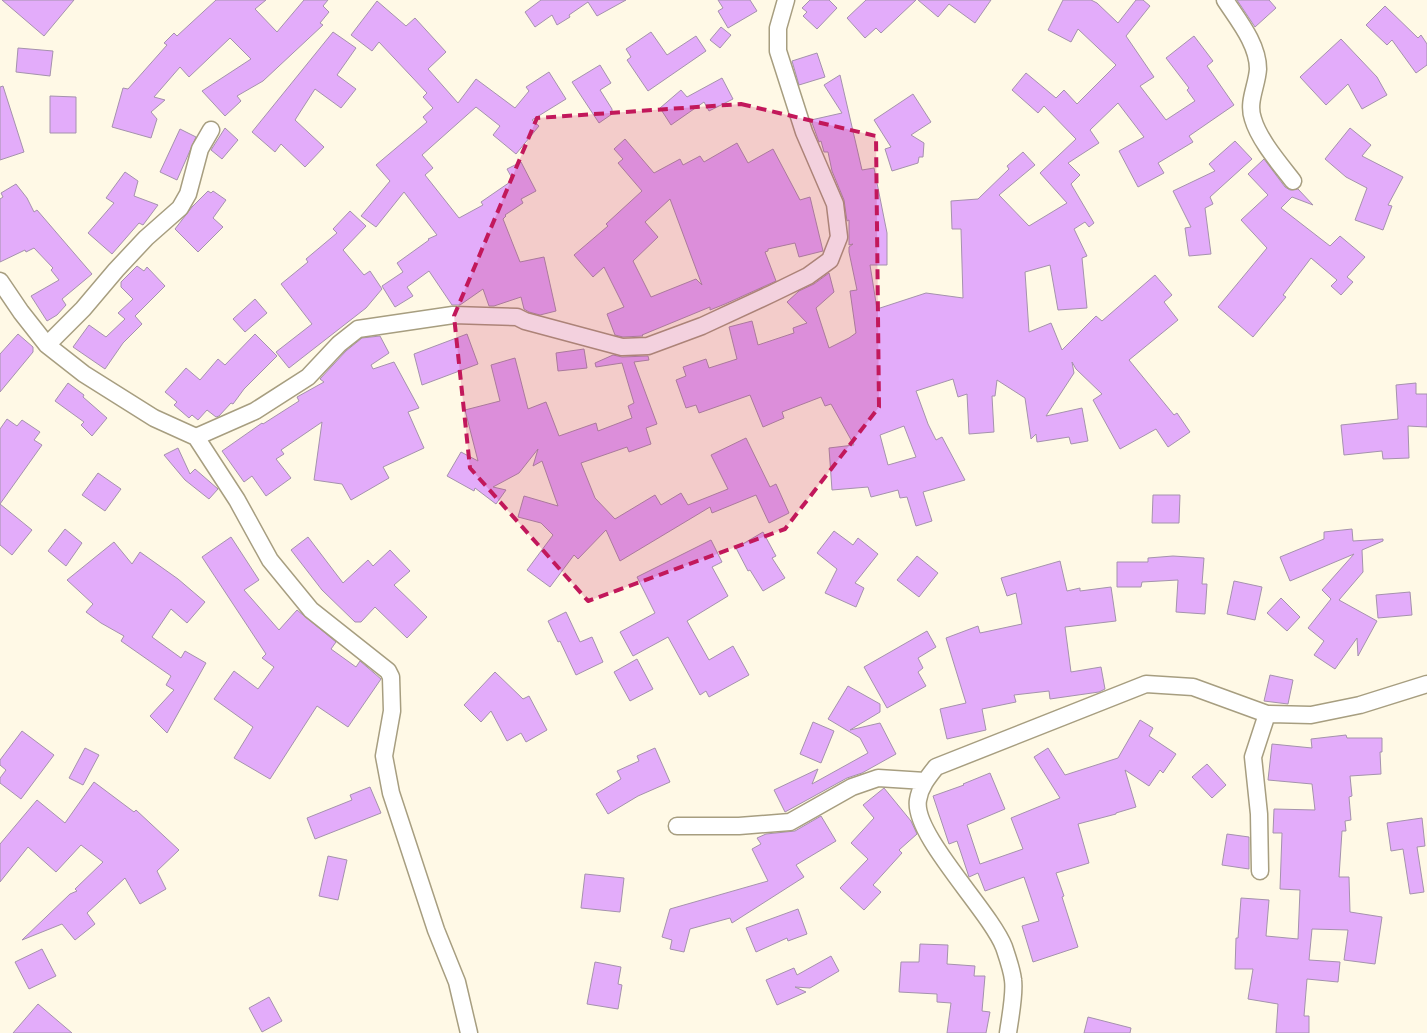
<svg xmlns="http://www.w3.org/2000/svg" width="1427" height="1033" font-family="'Archivo Narrow',sans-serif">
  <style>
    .building { fill: #e3acfa; stroke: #a592ad; fill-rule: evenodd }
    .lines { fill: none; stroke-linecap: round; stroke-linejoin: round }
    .street-casing { stroke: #a79e80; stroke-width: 19 }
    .street { stroke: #fff; stroke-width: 16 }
    .marked { fill: #c2185b; fill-opacity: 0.2; stroke: #c2185b; stroke-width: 4; stroke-dasharray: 10 6; stroke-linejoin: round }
  </style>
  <rect width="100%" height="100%" fill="#fff9e6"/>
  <!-- building -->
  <path class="building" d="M 2,0 L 74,0 L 44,36 Z
    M 216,0 L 266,0 L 255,9 L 277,32 L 304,0 L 328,0 L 323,6 L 329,12 L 320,23 L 323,25 L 263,81 L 237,96 L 241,101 L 225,116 L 202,91 L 251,59 L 230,38 L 189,77 L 180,67 L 154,97 L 165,100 L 151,112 L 157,119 L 151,138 L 112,127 L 123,88 L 128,89 L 167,45 L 164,43 L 174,33 L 177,36 Z
    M 541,0 L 626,0 L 597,16 L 588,2 L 569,15 L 570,17 L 557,25 L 552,15 L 535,27 L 525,12 Z
    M 718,0 L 750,0 L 757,11 L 728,28 L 718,11 L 723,8 Z
    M 810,0 L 829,0 L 837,8 L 817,29 L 803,16 L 807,12 L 802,8 Z
    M 866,0 L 916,0 L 881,33 L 876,28 L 865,38 L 847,18 Z
    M 918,0 L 991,0 L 975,23 L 949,4 L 938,17 Z
    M 1063,0 L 1091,0 L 1097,3 L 1118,23 L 1136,0 L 1143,0 L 1150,6 L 1126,36 L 1154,77 L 1140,86 L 1166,120 L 1195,101 L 1187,90 L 1189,88 L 1166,58 L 1194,36 L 1213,61 L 1207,66 L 1234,105 L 1189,136 L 1193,142 L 1158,163 L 1164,173 L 1138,187 L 1119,151 L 1144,137 L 1118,103 L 1090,130 L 1099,143 L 1068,163 L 1080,175 L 1071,184 L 1094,223 L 1089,227 L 1085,222 L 1074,229 L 1087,256 L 1082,258 L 1087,308 L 1058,310 L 1050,265 L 1025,272 L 1029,332 L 1051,323 L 1062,350 L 1096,316 L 1102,321 L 1155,275 L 1172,295 L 1164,302 L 1178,320 L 1129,360 L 1174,415 L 1177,413 L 1190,432 L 1168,447 L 1156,429 L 1120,449 L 1093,400 L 1102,394 L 1076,369 L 1072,362 L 1074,373 L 1046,416 L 1082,408 L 1088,441 L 1071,444 L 1069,437 L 1037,442 L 1036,434 L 1031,439 L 1025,398 L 997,380 L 995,396 L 992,396 L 994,432 L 969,434 L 967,394 L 958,397 L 953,379 L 916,391 L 928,424 L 936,440 L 942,437 L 965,480 L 923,492 L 932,521 L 916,526 L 907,497 L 900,498 L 898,490 L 871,497 L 868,487 L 832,490 L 829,448 L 854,445 L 831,404 L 825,406 L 821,397 L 782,412 L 784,418 L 763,427 L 750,395 L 699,413 L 696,405 L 686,408 L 676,380 L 686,376 L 683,367 L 706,359 L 709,368 L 737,359 L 729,327 L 752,321 L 758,345 L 794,333 L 793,328 L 807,323 L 787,302 L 799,291 L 814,284 L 829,273 L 834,292 L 816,308 L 829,348 L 849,338 L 856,333 L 850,291 L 857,290 L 849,252 L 849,247 L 853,244 L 849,245 L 849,220 L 847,221 L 844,200 L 832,171 L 828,152 L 824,152 L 821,141 L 819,142 L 811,120 L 842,113 L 824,85 L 840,75 L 862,170 L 874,168 L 887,233 L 887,265 L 870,265 L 877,309 L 926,293 L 963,298 L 961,229 L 952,229 L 951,201 L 978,199 L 1009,169 L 1007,166 L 1023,152 L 1035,165 L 999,195 L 1029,226 L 1067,203 L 1040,173 L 1076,139 L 1044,106 L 1038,113 L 1012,90 L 1026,73 L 1056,98 L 1064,90 L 1077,104 L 1116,65 L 1078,29 L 1071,42 L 1048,30 ZM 904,426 L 916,457 L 888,465 L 880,435 Z
    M 1237,0 L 1269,0 L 1276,8 L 1255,27 Z
    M 377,1 L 406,26 L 415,18 L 446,52 L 428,69 L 458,103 L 476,79 L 515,108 L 529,91 L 526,87 L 549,72 L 566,99 L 532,120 L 539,126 L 516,154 L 493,135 L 500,126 L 476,107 L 422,155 L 433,168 L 425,175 L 459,218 L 483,205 L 481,202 L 513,180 L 507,169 L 521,162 L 536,191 L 521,199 L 523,203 L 505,215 L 506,216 L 503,219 L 520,262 L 544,257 L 556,311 L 540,315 L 529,312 L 524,309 L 521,297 L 494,306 L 489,306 L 483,289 L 460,305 L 452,305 L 429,271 L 407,287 L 413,296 L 395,307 L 382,286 L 403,272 L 397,263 L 429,240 L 428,239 L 437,235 L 404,192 L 376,227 L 361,216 L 390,181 L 376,165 L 427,122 L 423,117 L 433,108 L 423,97 L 427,93 L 379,42 L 372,51 L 351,35 Z
    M 1385,6 L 1418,38 L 1421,35 L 1427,44 L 1427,65 L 1416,73 L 1392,40 L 1387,45 L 1366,25 Z
    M 721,27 L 731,35 L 720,48 L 710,40 Z
    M 333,32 L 356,48 L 337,75 L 356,89 L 341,108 L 315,89 L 295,120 L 324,147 L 305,167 L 281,144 L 275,152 L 252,132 Z
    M 651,32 L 667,55 L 696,36 L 706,51 L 648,91 L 627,60 L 631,57 L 626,49 Z
    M 1341,39 L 1377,77 L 1387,95 L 1362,109 L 1348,84 L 1326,105 L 1300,77 Z
    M 18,48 L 53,51 L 50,76 L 16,72 Z
    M 817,53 L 825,77 L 799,85 L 792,61 Z
    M 600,65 L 611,83 L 600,90 L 612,109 L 612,114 L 599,123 L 572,82 Z
    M 722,78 L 733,99 L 709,111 L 704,102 L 671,125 L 660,108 L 681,90 L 687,97 Z
    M 3,86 L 24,152 L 0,160 L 0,87 Z
    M 913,94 L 931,122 L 911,135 L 924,143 L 923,157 L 919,157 L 918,163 L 892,171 L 885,149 L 891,147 L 874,120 Z
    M 50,96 L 76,97 L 76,133 L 50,133 Z
    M 225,128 L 238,140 L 222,159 L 211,150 Z
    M 1350,128 L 1371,145 L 1362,156 L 1403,177 L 1388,205 L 1392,206 L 1383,230 L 1355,220 L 1367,188 L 1346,177 L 1325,159 Z
    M 180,129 L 196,137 L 177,180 L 160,172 Z
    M 625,139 L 654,173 L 680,159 L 683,165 L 700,156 L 704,162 L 737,143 L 748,163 L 773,149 L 800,200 L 810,197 L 823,251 L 799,257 L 795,243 L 768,249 L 768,251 L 765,252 L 776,281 L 725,304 L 710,310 L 710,307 L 642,335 L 643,336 L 623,337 L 615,335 L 607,314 L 624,307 L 604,267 L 593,277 L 574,255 L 608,226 L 606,224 L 642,191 L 618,163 L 623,159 L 614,149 ZM 670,199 L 702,285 L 696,279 L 651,297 L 633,261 L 658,237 L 645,222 Z
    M 1235,141 L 1252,159 L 1210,197 L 1213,204 L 1205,208 L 1211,254 L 1189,256 L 1185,228 L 1191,227 L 1173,191 L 1215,171 L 1209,164 Z
    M 1264,159 L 1285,187 L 1290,190 L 1298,189 L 1313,205 L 1292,197 L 1281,208 L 1330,246 L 1340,236 L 1365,257 L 1347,277 L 1353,282 L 1341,295 L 1331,286 L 1337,280 L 1311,258 L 1283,295 L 1286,297 L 1253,337 L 1218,307 L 1267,248 L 1241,220 L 1268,195 L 1248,174 Z
    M 125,172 L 138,181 L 134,196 L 158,205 L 143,225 L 139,223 L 112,254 L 88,233 L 114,203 L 106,198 Z
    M 16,184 L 27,198 L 34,212 L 37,210 L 92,274 L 62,299 L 66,305 L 57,315 L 47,321 L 31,296 L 59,280 L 51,270 L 53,268 L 34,248 L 26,252 L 25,250 L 0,262 L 0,199 L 3,197 L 1,193 Z
    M 208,191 L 211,193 L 213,191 L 226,200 L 213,218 L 223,227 L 198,252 L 175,229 L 192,207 Z
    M 350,211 L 366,226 L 343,250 L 364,275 L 370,271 L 382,289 L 366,308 L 289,368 L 276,352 L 312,324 L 281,284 L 308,262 L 306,259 L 337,233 L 333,229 Z
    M 137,266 L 144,271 L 147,267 L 165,286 L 135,316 L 142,324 L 123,343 L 105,369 L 73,347 L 89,325 L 106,337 L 125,319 L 118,313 L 133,299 L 121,287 L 121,282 Z
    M 255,299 L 267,313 L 245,332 L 233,319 Z
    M 18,334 L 33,347 L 33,352 L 0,392 L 0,354 Z
    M 255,334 L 277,356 L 244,389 L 233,404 L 231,403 L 219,416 L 216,417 L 207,410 L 198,420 L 192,415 L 189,418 L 174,405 L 177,402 L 165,392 L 186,368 L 200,380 L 218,359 L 225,365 Z
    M 467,334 L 478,364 L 422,385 L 414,354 Z
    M 380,336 L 389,353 L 371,365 L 373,369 L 394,362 L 419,408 L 408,412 L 424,448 L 383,467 L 389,478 L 351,500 L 342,484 L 314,480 L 322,422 L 281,450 L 284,454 L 276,459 L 291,478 L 266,496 L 252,476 L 244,482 L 222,451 L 262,423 L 263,424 L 299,401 L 297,397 L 324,382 L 320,379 L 346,351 L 362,338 Z
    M 584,349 L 587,368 L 558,371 L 556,353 Z
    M 613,355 L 622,357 L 648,356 L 649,360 L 634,362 L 657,424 L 646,428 L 651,444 L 629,452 L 627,447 L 581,463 L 595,498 L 615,519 L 655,495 L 661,505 L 681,493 L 688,505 L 728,489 L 711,455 L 746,438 L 770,487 L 776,484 L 789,513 L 769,523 L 756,495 L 712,513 L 710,507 L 620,561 L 606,530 L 578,559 L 574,555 L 550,587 L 527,570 L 553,535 L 541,523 L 518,517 L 524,496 L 558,506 L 542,461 L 533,466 L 538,449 L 519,473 L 493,487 L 506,490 L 496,504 L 475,488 L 474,491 L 447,476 L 461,452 L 478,461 L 465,410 L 500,401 L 491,365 L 515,358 L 528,409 L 546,402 L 559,436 L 596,423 L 598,431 L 632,418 L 628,406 L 634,403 L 622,363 L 596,367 L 595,363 Z
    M 68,383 L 84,395 L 83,397 L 107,418 L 92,436 L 81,425 L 84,422 L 55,401 Z
    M 1416,383 L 1416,394 L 1427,394 L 1427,427 L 1408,426 L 1409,458 L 1383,459 L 1382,451 L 1344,455 L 1341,425 L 1398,419 L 1396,385 Z
    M 7,419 L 17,426 L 22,420 L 40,432 L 34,440 L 42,445 L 0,504 L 0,429 Z
    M 178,448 L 190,474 L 195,469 L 218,489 L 209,499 L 185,480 L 164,455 Z
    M 98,473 L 121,489 L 105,511 L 82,495 Z
    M 1153,495 L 1180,495 L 1179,523 L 1152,523 Z
    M 0,504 L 32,530 L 12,555 L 0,545 Z
    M 65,529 L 82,543 L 66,566 L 48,551 Z
    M 1352,529 L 1353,541 L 1383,539 L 1383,541 L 1362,550 L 1363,572 L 1339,600 L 1377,621 L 1358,656 L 1357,638 L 1335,669 L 1314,655 L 1324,641 L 1308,628 L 1331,599 L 1322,590 L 1354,554 L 1290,581 L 1280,557 L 1324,539 L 1324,532 Z
    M 834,531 L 853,545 L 858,538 L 878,554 L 855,583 L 864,588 L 856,607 L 825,593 L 837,569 L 817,553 Z
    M 763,532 L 776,556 L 772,558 L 785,578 L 763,591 L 750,570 L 748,571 L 736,548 Z
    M 231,537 L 259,580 L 244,590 L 279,630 L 297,610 L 336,642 L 331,649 L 356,667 L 360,661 L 381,679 L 348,727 L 317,706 L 270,779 L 234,758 L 253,727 L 214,699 L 234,671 L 258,689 L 274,667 L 262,658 L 266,654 L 202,557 Z
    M 308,537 L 343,583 L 368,560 L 373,566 L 390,550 L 410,571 L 394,585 L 427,617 L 407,638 L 375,607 L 361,622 L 355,622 L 322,590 L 291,550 Z
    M 711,540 L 722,562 L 712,567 L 728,596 L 687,621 L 709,660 L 733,646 L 749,675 L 709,697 L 706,691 L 700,695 L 668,637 L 633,656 L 620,632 L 655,613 L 637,577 Z
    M 114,542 L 132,564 L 140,552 L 178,579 L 205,602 L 187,623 L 171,609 L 152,637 L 181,658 L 185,651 L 206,663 L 167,733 L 150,716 L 174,690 L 166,685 L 171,676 L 121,641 L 124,636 L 101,623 L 86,612 L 93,604 L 67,580 Z
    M 917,556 L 938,573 L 919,597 L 897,580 Z
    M 1173,556 L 1204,558 L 1202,584 L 1207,584 L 1205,614 L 1176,612 L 1178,580 L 1142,582 L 1141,587 L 1117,587 L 1117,562 L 1148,562 L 1148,558 Z
    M 1060,561 L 1067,591 L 1080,588 L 1080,591 L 1111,587 L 1116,621 L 1065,627 L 1071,672 L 1101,667 L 1105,689 L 1099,692 L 1050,699 L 1049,691 L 1014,695 L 1016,702 L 982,709 L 986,730 L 947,739 L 940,709 L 966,703 L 946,638 L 978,626 L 980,633 L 1022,624 L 1016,593 L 1007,596 L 1001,578 Z
    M 1234,581 L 1262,587 L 1255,620 L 1227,614 Z
    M 1410,592 L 1412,615 L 1378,618 L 1376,595 Z
    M 1281,598 L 1300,617 L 1287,631 L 1267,613 Z
    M 566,612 L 580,642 L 592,637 L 603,662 L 576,675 L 560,641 L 558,642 L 548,621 Z
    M 927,631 L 936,647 L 918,658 L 923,668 L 918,672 L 926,686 L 887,708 L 864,667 Z
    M 637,659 L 653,689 L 630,701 L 614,672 Z
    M 495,672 L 523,699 L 529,696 L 547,730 L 526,742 L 521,733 L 507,741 L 491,711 L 481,722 L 464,705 Z
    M 1270,675 L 1293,680 L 1288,704 L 1264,701 Z
    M 848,686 L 880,704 L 880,712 L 850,730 L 880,723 L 896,754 L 862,773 L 847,778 L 785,812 L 774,790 L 818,769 L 812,784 L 868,753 L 860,738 L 828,719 Z
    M 1140,720 L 1153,728 L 1149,736 L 1176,754 L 1163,773 L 1160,770 L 1149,786 L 1125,770 L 1136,807 L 1116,813 L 1116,814 L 1078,824 L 1089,863 L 1056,873 L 1064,896 L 1062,897 L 1078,947 L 1033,962 L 1022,926 L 1039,921 L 1024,877 L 985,891 L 978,873 L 969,877 L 957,841 L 949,844 L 933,796 L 964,785 L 963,784 L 990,773 L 1005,809 L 967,825 L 980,864 L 1023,849 L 1011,818 L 1060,798 L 1034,757 L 1048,748 L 1065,775 L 1118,758 Z
    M 813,722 L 834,731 L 821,763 L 800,754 Z
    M 22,731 L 54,755 L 21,799 L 0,783 L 0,778 L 6,770 L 0,765 L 0,760 Z
    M 1346,735 L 1347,738 L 1382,738 L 1382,752 L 1380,752 L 1381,774 L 1350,776 L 1352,796 L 1349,797 L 1351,820 L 1345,821 L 1346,831 L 1342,831 L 1339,877 L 1349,877 L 1350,912 L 1382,917 L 1375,964 L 1344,960 L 1348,930 L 1312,929 L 1309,960 L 1340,962 L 1338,982 L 1307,979 L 1304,1016 L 1309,1016 L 1309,1033 L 1276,1033 L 1278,1004 L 1248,999 L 1253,969 L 1235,969 L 1236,938 L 1238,938 L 1241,898 L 1269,900 L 1266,936 L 1298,939 L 1300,890 L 1280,889 L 1282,833 L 1273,833 L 1274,809 L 1315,810 L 1312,784 L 1268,780 L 1272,744 L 1312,748 L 1311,739 Z
    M 85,748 L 99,755 L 83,785 L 69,778 Z
    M 655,748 L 670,782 L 638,796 L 608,814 L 596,794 L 621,779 L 617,771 L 639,761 L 637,756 Z
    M 1207,764 L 1226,785 L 1212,798 L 1192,777 Z
    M 94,782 L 134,812 L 136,810 L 179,850 L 157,871 L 166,889 L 140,904 L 125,878 L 87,913 L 95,924 L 75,940 L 62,924 L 22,940 L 70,894 L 77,891 L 75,889 L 103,862 L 81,845 L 56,872 L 28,847 L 0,882 L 0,844 L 37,800 L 65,823 Z
    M 370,787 L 381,813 L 315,839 L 307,818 L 352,800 L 350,795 Z
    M 884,788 L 911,821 L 917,834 L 899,850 L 902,853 L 873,885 L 881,892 L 864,910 L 840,888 L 868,859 L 851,843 L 874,818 L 863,805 Z
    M 821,816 L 836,841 L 796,865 L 804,877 L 732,923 L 730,918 L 690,929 L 684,952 L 670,949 L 672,940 L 662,937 L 670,909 L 768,881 L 752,849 L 761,844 L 757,838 L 766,834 L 795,831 Z
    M 1422,818 L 1425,846 L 1417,847 L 1424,892 L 1410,894 L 1403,849 L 1391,851 L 1387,823 Z
    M 1227,834 L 1249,837 L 1249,869 L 1222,865 Z
    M 328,856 L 347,860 L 338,900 L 319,896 Z
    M 585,874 L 624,878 L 620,912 L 581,908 Z
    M 798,909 L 807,934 L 788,941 L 787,938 L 756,952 L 746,928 Z
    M 920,944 L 948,945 L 947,964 L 975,966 L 974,976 L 985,976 L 982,1011 L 990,1012 L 986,1033 L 947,1033 L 951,1003 L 937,1002 L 937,994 L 899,992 L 901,962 L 919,962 Z
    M 42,949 L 56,976 L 29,989 L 15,962 Z
    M 831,956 L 839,971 L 810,988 L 795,987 L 806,992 L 777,1005 L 766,980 L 794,968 L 797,975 Z
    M 595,962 L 621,967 L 618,984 L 622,985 L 618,1009 L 587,1004 Z
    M 269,997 L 282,1021 L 262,1032 L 249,1008 Z
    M 38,1004 L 72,1033 L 13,1033 Z
    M 1088,1017 L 1131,1028 L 1130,1033 L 1084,1033 Z"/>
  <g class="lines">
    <defs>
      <path id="street" d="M 1225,0 C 1238,20 1258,44 1258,69 C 1257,86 1247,102 1253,119 C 1259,140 1280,164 1293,181
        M 0,281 L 21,312 L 47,345 L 84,374 L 154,418 L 196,437 L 237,500 L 270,560 L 311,610 L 388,671 L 391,677 L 392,711 L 384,756 L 391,793 L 436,930 L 457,982 L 469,1033
        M 47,345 L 83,309 L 116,270 L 146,238 L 180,208 L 188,194 L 200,149 L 211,130
        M 196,437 L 255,411 L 308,377 L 339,344 L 358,329 L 453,315 L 517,317 L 525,321 L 622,347 L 648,346 L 702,326 L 771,294 L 808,276 L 830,260 L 839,237 L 835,204 L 804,132 L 778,51 L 778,28 L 786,0
        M 677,826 L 739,826 L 790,822 L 852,787 L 878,778 L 925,781
        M 1260,871 L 1259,814 L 1253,757 L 1267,714
        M 1008,1033 C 1010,1018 1015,994 1013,980 C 1012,970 1007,956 1004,947 C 990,911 912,834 918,800 C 920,787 928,777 936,767 L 1146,684 L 1193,687 L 1267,714 L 1311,715 L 1360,705 L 1427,684"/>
    </defs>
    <!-- street casing -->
    <use href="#street" class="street-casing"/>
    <!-- street -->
    <use href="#street" class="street"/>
  </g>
  <!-- marked area -->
  <path class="marked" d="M 741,104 L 876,136 L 879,407 L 785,529 L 588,601 L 470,468 L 454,316 L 537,118 Z"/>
</svg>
